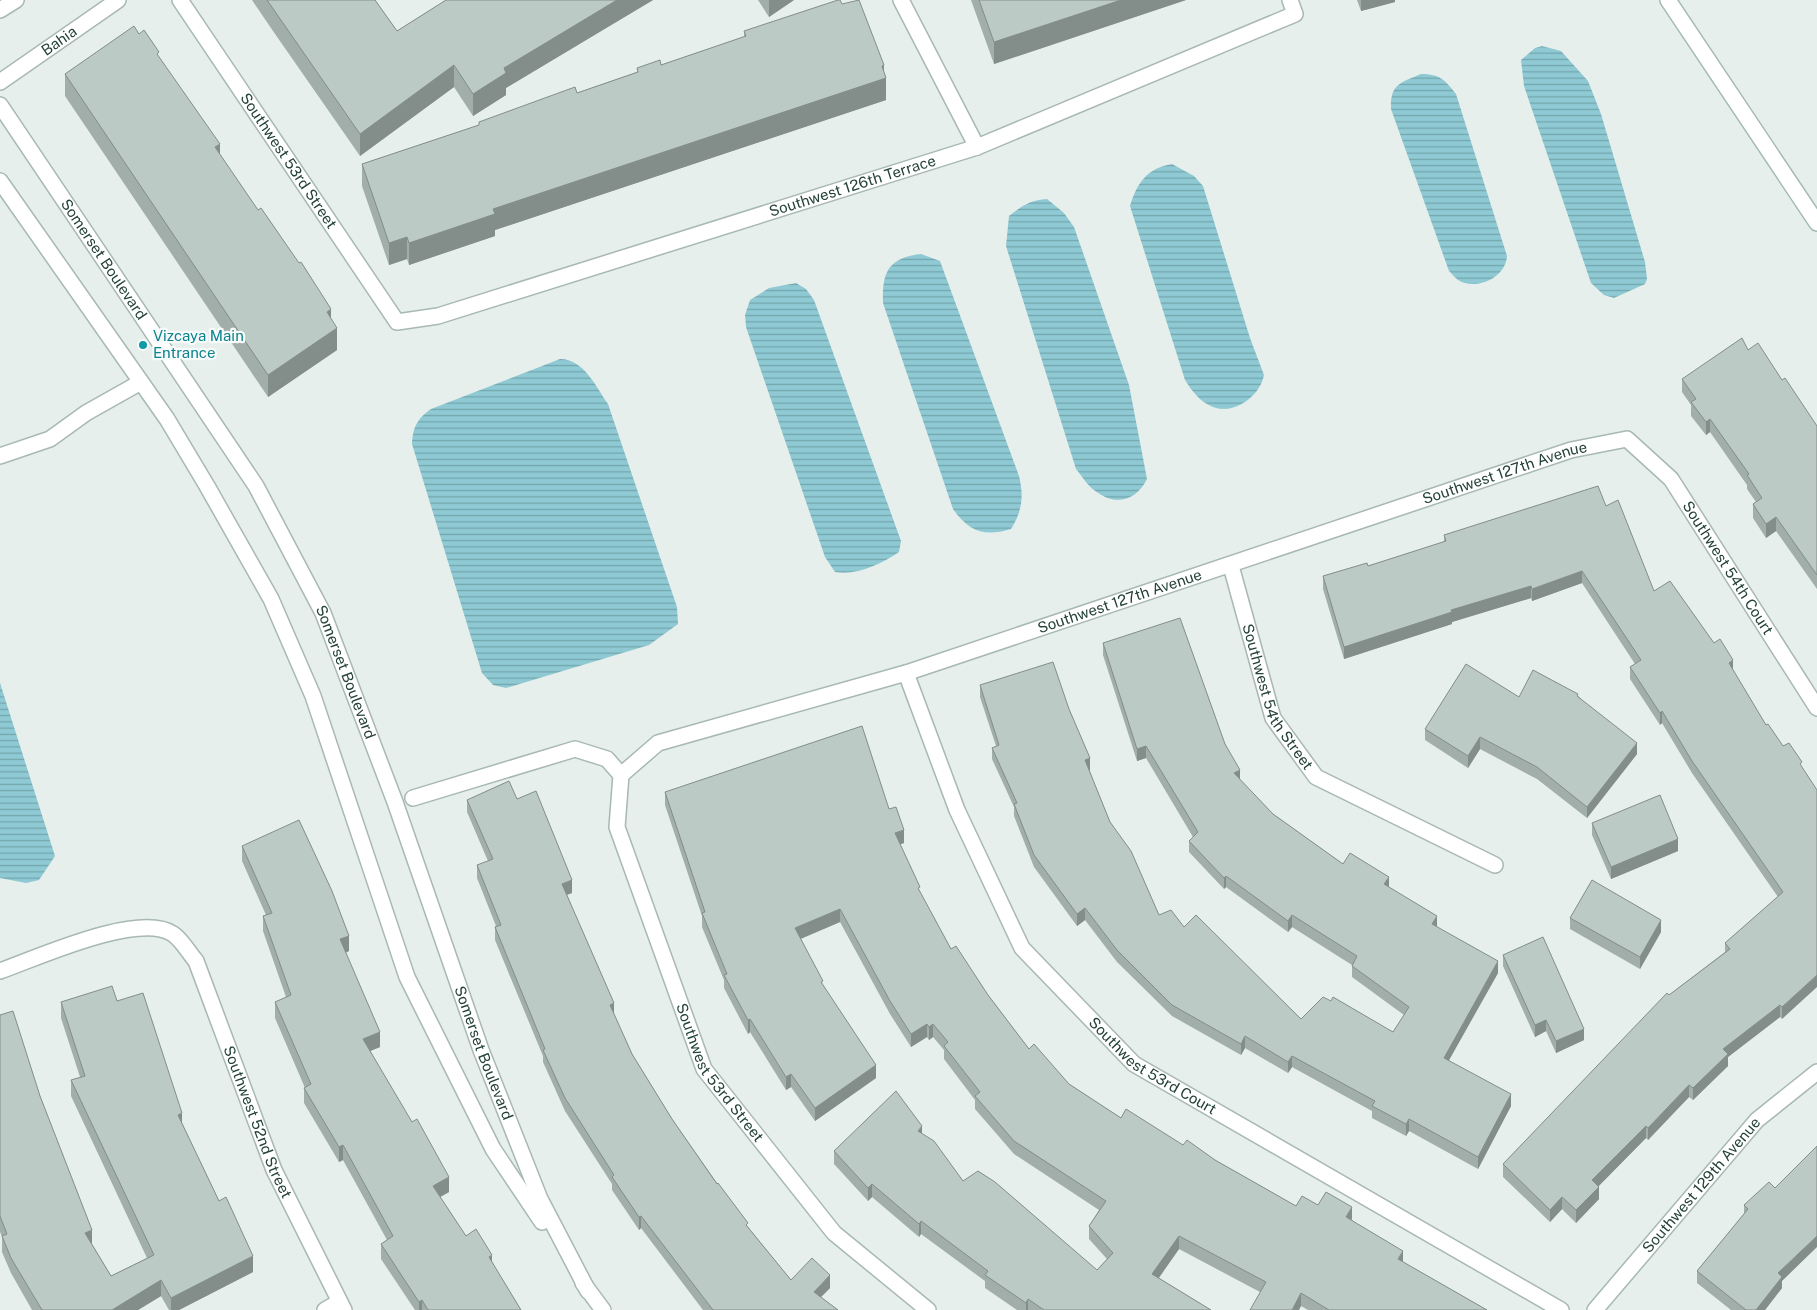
<svg xmlns="http://www.w3.org/2000/svg" width="1817" height="1310" font-family="'Public Sans',sans-serif">
  <style>
    .water { fill: url(#water-rules) }
    .lines { fill: none; stroke-linecap: round; stroke-linejoin: round }
    .lane-casing { stroke: #a8b8b2; stroke-width: 18 }
    .street-casing { stroke: #a8b8b2; stroke-width: 18 }
    .secondary-casing { stroke: #a4bbb3; stroke-width: 18 }
    .lane { stroke: #fff; stroke-width: 15 }
    .street { stroke: #fff; stroke-width: 15 }
    .secondary { stroke: #fff; stroke-width: 15 }
    .wall { fill: #a1aea9 }
    .shaded-wall { fill: #838d89 }
    .building { fill: #bbcac4; stroke: #838d89 }
    .culture-dot { fill: #0f9aa8; stroke: #f7fbf9; stroke-width: 2 }
    .labels { text-anchor: middle; stroke-width: 4.5; stroke-linejoin: round; paint-order: stroke }
    .street-label { font-size: 15px; fill: #24423a; stroke: #f7fbf9 }
    .culture-label { font-size: 15px; fill: #0d838f; stroke: #f7fbf9; text-anchor: start }
  </style>
  <defs>
    <pattern id="water-rules" width="6" height="5" patternUnits="userSpaceOnUse" patternTransform="scale(1.25)"><rect width="6" height="5" fill="#8ec9d4"/><path d="M0 2.5h6" fill="none" stroke="#74a5ad"/></pattern>
  </defs>
  <rect width="100%" height="100%" fill="#e6efeb"/>
  <!-- water -->
  <path class="water" d="M 1542,46 L 1561,51 L 1588,81 L 1601,114 L 1645,262 L 1647,279 L 1645,284 L 1614,298 L 1604,295 L 1591,283 L 1524,86 L 1521,60 L 1535,48 Z
    M 1421,74 C 1440,74 1445,80 1456,94 L 1507,256 C 1506,275 1483,288 1465,283 C 1458,282 1453,275 1449,271 L 1391,109 C 1390,84 1400,83 1421,74 Z
    M 1172,164 L 1194,176 L 1203,186 L 1250,338 L 1264,375 C 1260,396 1235,415 1213,407 C 1200,402 1192,391 1185,380 L 1130,206 C 1137,183 1147,168 1172,164 Z
    M 1047,199 L 1064,213 L 1074,227 L 1129,385 L 1147,479 C 1136,501 1115,507 1094,490 C 1087,485 1082,476 1076,469 L 1006,246 L 1009,216 C 1022,206 1030,200 1047,199 Z
    M 921,254 L 940,261 L 1019,476 C 1024,496 1022,512 1011,529 C 985,537 969,532 953,509 L 883,303 C 882,272 888,258 921,254 Z
    M 796,283 L 806,289 L 814,300 L 901,541 L 899,552 C 881,564 856,576 835,572 L 825,557 L 746,327 L 745,315 L 750,300 L 769,288 Z
    M 560,359 C 584,359 596,387 608,404 L 677,607 L 678,624 L 649,645 L 506,688 L 493,685 L 482,673 L 412,444 C 413,427 417,419 431,409 Z
    M 0,683 L 55,856 L 39,880 L 26,883 L 0,878 Z"/>
  <g class="lines">
    <defs>
      <path id="lane" d="M 0,456 L 50,439 L 86,413 L 141,382"/>
      <g id="street">
        <path id="s1" d="M 180,0 L 397,322 L 438,316 L 977,147 L 1295,14 L 1290,0"/>
        <path d="M 901,0 L 977,147"/>
        <path d="M 0,10 L 16,0"/>
        <path id="s2" d="M 0,82 L 118,0"/>
        <path id="s3" d="M 0,105 L 256,486 L 323,613 L 395,802 L 481,1050 L 540,1199 L 588,1291"/>
        <path d="M 0,181 L 167,419 L 207,486 L 271,599 L 313,696 L 407,977 L 493,1149 L 542,1222"/>
        <path id="s4" d="M 1231,566 L 1273,718 L 1316,777 L 1495,865"/>
        <path id="s5" d="M 906,673 L 957,810 L 1022,948 L 1134,1064 L 1561,1310"/>
        <path id="s6" d="M 621,775 L 658,743 L 906,673 L 1571,450 L 1627,439 L 1671,479 L 1817,708"/>
        <path id="s7" d="M 621,775 L 617,827 L 704,1069 L 834,1233 L 928,1310"/>
        <path d="M 413,798 L 575,749 L 607,759 L 621,775"/>
        <path id="s8" d="M 0,971 C 37,958 139,911 173,934 C 182,940 189,953 196,961 L 274,1170 L 344,1310"/>
        <path d="M 583,1283 L 603,1310"/>
        <path d="M 325,1310 L 339,1302"/>
        <path id="s9" d="M 1595,1310 L 1757,1120 L 1817,1072"/>
      </g>
      <path id="secondary" d="M 1668,0 L 1817,223"/>
    </defs>
    <!-- lane casing -->
    <use href="#lane" class="lane-casing"/>
    <!-- street casing -->
    <use href="#street" class="street-casing"/>
    <!-- secondary casing -->
    <use href="#secondary" class="secondary-casing"/>
    <!-- lane -->
    <use href="#lane" class="lane"/>
    <!-- street -->
    <use href="#street" class="street"/>
    <!-- secondary -->
    <use href="#secondary" class="secondary"/>
  </g>
  <!-- wall -->
  <path class="wall" d="M 252,0 L 375,0 L 397,31 L 446,0 L 653,0 L 506,88 L 506,95 L 473,116 L 454,87 L 360,156 L 273,31 Z
    M 758,0 L 794,0 L 769,17 Z
    M 971,0 L 1186,0 L 994,64 Z
    M 1357,0 L 1395,0 L 1395,2 L 1361,11 Z
    M 842,4 L 884,72 L 886,100 L 495,230 L 495,236 L 409,265 L 407,259 L 389,265 L 362,186 L 362,164 L 479,125 L 479,122 L 577,93 L 637,72 L 637,68 L 661,65 L 744,37 L 744,31 Z
    M 139,34 L 159,57 L 220,155 L 331,318 L 337,350 L 268,397 L 65,96 L 65,74 Z
    M 1748,350 L 1782,380 L 1817,426 L 1817,589 L 1776,531 L 1766,538 L 1753,518 L 1753,504 L 1756,502 L 1747,489 L 1747,485 L 1710,432 L 1706,435 L 1691,416 L 1691,405 L 1682,392 L 1682,379 Z
    M 1606,506 L 1654,591 L 1733,671 L 1766,725 L 1783,746 L 1782,1019 L 1780,1017 L 1728,1057 L 1728,1066 L 1693,1100 L 1689,1097 L 1648,1140 L 1646,1138 L 1598,1186 L 1599,1199 L 1576,1223 L 1562,1209 L 1550,1222 L 1503,1177 L 1503,1164 L 1669,995 L 1725,952 L 1725,943 L 1778,897 L 1692,773 L 1662,723 L 1660,725 L 1630,679 L 1630,667 L 1635,664 L 1582,583 L 1532,601 L 1531,598 L 1452,622 L 1452,624 L 1344,659 L 1323,589 L 1323,576 L 1368,566 L 1444,542 L 1444,535 Z
    M 1103,643 L 1225,744 L 1240,780 L 1273,814 L 1343,864 L 1389,887 L 1437,927 L 1498,973 L 1449,1060 L 1511,1106 L 1478,1169 L 1409,1131 L 1406,1136 L 1372,1118 L 1372,1111 L 1292,1067 L 1288,1073 L 1245,1048 L 1241,1055 L 1172,1016 L 1117,962 L 1085,920 L 1077,926 L 1034,867 L 1014,816 L 1014,807 L 992,759 L 992,748 L 996,746 L 980,697 L 980,685 L 1069,709 L 1090,770 L 1089,770 L 1110,822 L 1159,915 L 1184,927 L 1301,1019 L 1331,1001 L 1393,1032 L 1404,1015 L 1352,977 L 1352,965 L 1292,927 L 1288,932 L 1226,887 L 1224,889 L 1189,852 L 1189,841 L 1193,837 L 1146,758 L 1137,761 L 1103,655 Z
    M 1578,696 L 1637,754 L 1587,818 L 1537,779 L 1480,749 L 1468,768 L 1425,740 L 1425,729 L 1519,697 Z
    M 665,792 L 889,809 L 904,843 L 900,844 L 920,893 L 951,949 L 988,995 L 1029,1049 L 1069,1084 L 1121,1118 L 1183,1145 L 1215,1160 L 1296,1206 L 1318,1205 L 1352,1220 L 1403,1262 L 1487,1310 L 1308,1310 L 1301,1306 L 1260,1292 L 1179,1249 L 1159,1278 L 1211,1310 L 1017,1310 L 985,1288 L 985,1281 L 921,1234 L 919,1237 L 872,1197 L 868,1201 L 834,1164 L 834,1151 L 922,1134 L 963,1181 L 1097,1270 L 1107,1259 L 1089,1239 L 1089,1226 L 1099,1210 L 1014,1154 L 975,1109 L 975,1100 L 944,1059 L 944,1050 L 933,1037 L 929,1040 L 927,1037 L 911,1047 L 890,1014 L 840,922 L 801,939 L 823,985 L 876,1078 L 815,1121 L 791,1087 L 786,1090 L 750,1032 L 748,1034 L 724,988 L 724,980 L 702,927 L 702,916 L 665,805 Z
    M 517,799 L 572,893 L 567,895 L 614,1015 L 632,1054 L 672,1119 L 748,1227 L 791,1280 L 830,1288 L 821,1297 L 838,1310 L 703,1310 L 641,1228 L 639,1230 L 612,1190 L 612,1184 L 565,1111 L 543,1062 L 543,1056 L 495,940 L 495,927 L 496,926 L 477,878 L 477,865 L 488,861 L 467,812 L 467,800 Z
    M 1592,823 L 1678,851 L 1611,879 L 1592,835 Z
    M 242,846 L 349,951 L 345,953 L 380,1047 L 370,1051 L 449,1192 L 440,1197 L 466,1236 L 492,1263 L 521,1310 L 415,1310 L 381,1259 L 381,1244 L 387,1240 L 343,1160 L 339,1162 L 304,1103 L 304,1088 L 305,1088 L 275,1018 L 275,1002 L 286,997 L 263,931 L 263,916 L 266,915 L 242,861 Z
    M 1570,918 L 1661,932 L 1640,969 L 1570,929 Z
    M 1503,955 L 1584,1040 L 1556,1053 L 1546,1031 L 1535,1037 L 1503,966 Z
    M 117,1001 L 182,1124 L 253,1272 L 179,1310 L 169,1310 L 161,1296 L 138,1310 L 32,1310 L 11,1273 L 2,1252 L 2,1237 L 0,1232 L 0,1015 L 40,1096 L 92,1244 L 111,1276 L 147,1258 L 71,1096 L 71,1080 L 80,1077 L 61,1018 L 61,1002 Z
    M 1775,1188 L 1782,1288 L 1765,1310 L 1731,1310 L 1697,1283 L 1697,1271 L 1744,1214 L 1744,1205 Z"/>
  <!-- shaded-wall -->
  <path class="shaded-wall" d="M 617,0 L 653,0 L 506,88 L 506,95 L 473,116 L 473,94 L 504,68 Z
    M 769,0 L 794,0 L 769,17 Z
    M 1121,0 L 1186,0 L 994,64 L 994,42 Z
    M 1361,0 L 1395,0 L 1395,2 L 1361,11 Z
    M 454,65 L 454,87 L 360,156 L 360,134 Z
    M 884,65 L 884,79 L 886,78 L 886,100 L 495,230 L 495,236 L 409,265 L 409,243 L 493,209 Z
    M 220,144 L 220,166 L 215,147 Z
    M 407,237 L 407,259 L 389,265 L 389,243 Z
    M 331,309 L 331,331 L 327,312 Z
    M 337,328 L 337,350 L 268,397 L 268,375 Z
    M 1710,419 L 1710,432 L 1706,435 L 1706,422 Z
    M 1776,517 L 1776,531 L 1766,538 L 1766,524 Z
    M 1582,571 L 1582,583 L 1532,601 L 1532,589 Z
    M 1531,586 L 1531,598 L 1452,622 L 1452,624 L 1344,659 L 1344,647 L 1451,610 Z
    M 1733,660 L 1733,673 L 1729,663 Z
    M 1662,711 L 1662,723 L 1660,725 L 1660,713 Z
    M 1480,737 L 1480,749 L 1468,768 L 1468,756 Z
    M 1637,743 L 1637,754 L 1587,818 L 1587,807 Z
    M 1146,746 L 1146,758 L 1137,761 L 1137,749 Z
    M 1090,758 L 1090,770 L 1085,772 L 1085,760 Z
    M 1240,770 L 1240,781 L 1234,773 Z
    M 904,830 L 904,843 L 895,846 L 895,833 Z
    M 1678,839 L 1678,851 L 1611,879 L 1611,867 Z
    M 1226,876 L 1226,887 L 1224,889 L 1224,878 Z
    M 1389,877 L 1389,889 L 1384,884 Z
    M 572,880 L 572,893 L 562,896 L 562,884 Z
    M 1085,908 L 1085,920 L 1077,926 L 1077,914 Z
    M 840,909 L 840,922 L 795,941 L 795,928 Z
    M 1292,915 L 1292,927 L 1288,932 L 1288,921 Z
    M 1437,916 L 1437,927 L 1432,924 Z
    M 1661,920 L 1661,932 L 1640,969 L 1640,957 Z
    M 349,936 L 349,951 L 340,955 L 340,939 Z
    M 1498,961 L 1498,973 L 1444,1069 L 1444,1058 Z
    M 1817,975 L 1817,987 L 1782,1019 L 1782,1007 Z
    M 614,1003 L 614,1016 L 610,1005 Z
    M 1780,1005 L 1780,1017 L 1728,1057 L 1728,1066 L 1693,1100 L 1693,1088 L 1723,1049 Z
    M 750,1019 L 750,1032 L 748,1034 L 748,1020 Z
    M 1546,1020 L 1546,1031 L 1535,1037 L 1535,1025 Z
    M 927,1024 L 927,1037 L 911,1047 L 911,1034 Z
    M 933,1024 L 933,1037 L 929,1040 L 929,1027 Z
    M 1584,1029 L 1584,1040 L 1556,1053 L 1556,1041 Z
    M 380,1032 L 380,1047 L 363,1054 L 363,1039 Z
    M 1245,1036 L 1245,1048 L 1241,1055 L 1241,1044 Z
    M 1292,1056 L 1292,1067 L 1288,1073 L 1288,1062 Z
    M 876,1065 L 876,1078 L 815,1121 L 815,1108 Z
    M 791,1074 L 791,1087 L 786,1090 L 786,1077 Z
    M 1689,1085 L 1689,1097 L 1648,1140 L 1648,1128 Z
    M 1511,1094 L 1511,1106 L 1478,1169 L 1478,1157 Z
    M 182,1113 L 182,1129 L 178,1115 Z
    M 1409,1119 L 1409,1131 L 1406,1136 L 1406,1124 Z
    M 922,1126 L 922,1139 L 918,1131 Z
    M 1646,1126 L 1646,1138 L 1592,1193 L 1592,1180 Z
    M 343,1145 L 343,1160 L 339,1162 L 339,1147 Z
    M 449,1177 L 449,1192 L 433,1201 L 433,1186 Z
    M 872,1184 L 872,1197 L 868,1201 L 868,1188 Z
    M 1599,1187 L 1599,1199 L 1576,1223 L 1576,1210 Z
    M 1562,1197 L 1562,1209 L 1550,1222 L 1550,1210 Z
    M 1352,1207 L 1352,1220 L 1346,1217 Z
    M 641,1216 L 641,1228 L 639,1230 L 639,1217 Z
    M 921,1221 L 921,1234 L 919,1237 L 919,1224 Z
    M 92,1230 L 92,1246 L 85,1233 Z
    M 1179,1236 L 1179,1249 L 1152,1287 L 1152,1274 Z
    M 1817,1236 L 1817,1247 L 1782,1281 L 1782,1288 L 1765,1310 L 1756,1310 L 1778,1273 Z
    M 1403,1251 L 1403,1264 L 1398,1259 Z
    M 492,1255 L 492,1270 L 489,1257 Z
    M 253,1256 L 253,1272 L 179,1310 L 171,1310 L 171,1298 Z
    M 830,1275 L 830,1288 L 814,1304 L 814,1292 Z
    M 161,1280 L 161,1296 L 138,1310 L 112,1310 Z
    M 1301,1293 L 1301,1306 L 1299,1310 L 1292,1310 Z
    M 1028,1299 L 1028,1310 L 1026,1310 L 1026,1303 Z
    M 422,1300 L 422,1310 L 419,1310 L 419,1302 Z"/>
  <!-- building -->
  <path class="building" d="M 267,0 L 375,0 L 397,31 L 446,0 L 617,0 L 504,68 L 506,73 L 473,94 L 454,65 L 360,134 Z
    M 838,0 L 840,0 L 842,4 L 859,0 L 884,65 L 882,66 L 886,78 L 493,209 L 495,214 L 409,243 L 407,237 L 389,243 L 362,164 L 479,125 L 479,122 L 575,87 L 577,93 L 638,72 L 637,68 L 660,60 L 661,65 L 746,36 L 744,31 Z
    M 979,0 L 1121,0 L 994,42 Z
    M 134,26 L 139,34 L 144,30 L 159,52 L 157,54 L 220,144 L 215,147 L 258,210 L 261,208 L 299,263 L 301,262 L 331,309 L 327,312 L 337,328 L 268,375 L 65,74 Z
    M 1742,338 L 1748,350 L 1758,343 L 1782,380 L 1785,378 L 1817,426 L 1817,575 L 1776,517 L 1766,524 L 1753,504 L 1762,498 L 1747,475 L 1749,474 L 1710,419 L 1706,422 L 1691,402 L 1696,399 L 1682,379 Z
    M 1598,486 L 1606,506 L 1618,500 L 1654,591 L 1670,581 L 1714,643 L 1720,639 L 1733,660 L 1729,663 L 1766,725 L 1768,724 L 1783,746 L 1789,743 L 1802,762 L 1800,764 L 1817,790 L 1817,975 L 1782,1007 L 1780,1005 L 1723,1049 L 1728,1054 L 1693,1088 L 1689,1085 L 1648,1128 L 1646,1126 L 1592,1180 L 1599,1187 L 1576,1210 L 1562,1197 L 1550,1210 L 1503,1164 L 1667,993 L 1669,995 L 1730,949 L 1725,943 L 1783,892 L 1692,761 L 1662,711 L 1660,713 L 1630,667 L 1641,660 L 1582,571 L 1532,589 L 1531,586 L 1451,610 L 1452,612 L 1344,647 L 1323,576 L 1367,563 L 1368,566 L 1446,541 L 1444,535 Z
    M 1180,618 L 1225,744 L 1240,770 L 1234,773 L 1273,814 L 1343,864 L 1350,853 L 1389,877 L 1384,884 L 1437,916 L 1432,924 L 1498,961 L 1444,1058 L 1511,1094 L 1478,1157 L 1409,1119 L 1406,1124 L 1372,1106 L 1375,1101 L 1292,1056 L 1288,1062 L 1245,1036 L 1241,1044 L 1172,1005 L 1117,950 L 1085,908 L 1077,914 L 1034,855 L 1014,804 L 1017,803 L 992,748 L 999,745 L 980,685 L 1053,662 L 1069,709 L 1090,758 L 1085,760 L 1110,822 L 1131,851 L 1159,915 L 1171,910 L 1184,927 L 1196,915 L 1301,1019 L 1323,997 L 1331,1001 L 1333,997 L 1393,1032 L 1409,1007 L 1352,966 L 1357,956 L 1292,915 L 1288,921 L 1226,876 L 1224,878 L 1189,841 L 1198,832 L 1146,746 L 1137,749 L 1103,643 Z
    M 1466,664 L 1519,697 L 1533,670 L 1578,694 L 1577,696 L 1637,743 L 1587,807 L 1537,767 L 1480,737 L 1468,756 L 1425,729 Z
    M 862,726 L 889,809 L 896,807 L 904,830 L 895,833 L 920,887 L 918,888 L 951,949 L 956,946 L 988,995 L 1029,1049 L 1034,1044 L 1069,1084 L 1121,1118 L 1126,1109 L 1183,1145 L 1187,1140 L 1215,1160 L 1296,1206 L 1302,1196 L 1318,1205 L 1326,1192 L 1352,1207 L 1346,1217 L 1403,1251 L 1398,1259 L 1487,1310 L 1329,1310 L 1301,1293 L 1292,1310 L 1250,1310 L 1266,1282 L 1179,1236 L 1152,1274 L 1211,1310 L 1044,1310 L 1028,1299 L 1026,1303 L 985,1275 L 988,1271 L 921,1221 L 919,1224 L 872,1184 L 868,1188 L 834,1151 L 896,1091 L 922,1126 L 918,1131 L 934,1141 L 963,1181 L 978,1171 L 995,1182 L 1097,1270 L 1113,1253 L 1089,1226 L 1106,1201 L 1014,1141 L 975,1096 L 980,1092 L 944,1046 L 948,1042 L 933,1024 L 929,1027 L 927,1024 L 911,1034 L 890,1001 L 840,909 L 795,928 L 823,981 L 821,982 L 876,1065 L 815,1108 L 791,1074 L 786,1077 L 750,1019 L 748,1020 L 724,975 L 727,974 L 702,913 L 705,912 L 665,792 Z
    M 509,781 L 517,799 L 536,791 L 572,880 L 562,884 L 614,1003 L 610,1005 L 632,1054 L 672,1119 L 717,1184 L 718,1183 L 748,1223 L 746,1225 L 791,1280 L 812,1258 L 830,1275 L 814,1292 L 838,1310 L 713,1310 L 641,1216 L 639,1217 L 612,1177 L 614,1175 L 565,1098 L 543,1050 L 545,1049 L 495,927 L 501,925 L 477,865 L 493,859 L 467,800 Z
    M 1660,795 L 1678,839 L 1611,867 L 1592,823 Z
    M 299,820 L 332,891 L 349,936 L 340,939 L 380,1032 L 363,1039 L 412,1122 L 417,1119 L 449,1177 L 433,1186 L 466,1236 L 476,1229 L 492,1255 L 489,1257 L 521,1310 L 428,1310 L 422,1300 L 419,1302 L 381,1244 L 393,1236 L 343,1145 L 339,1147 L 304,1088 L 311,1084 L 275,1002 L 291,995 L 263,916 L 272,913 L 242,846 Z
    M 1592,880 L 1661,920 L 1640,957 L 1570,918 Z
    M 1543,937 L 1584,1029 L 1556,1041 L 1546,1020 L 1535,1025 L 1503,955 Z
    M 112,986 L 117,1001 L 143,993 L 182,1113 L 178,1115 L 219,1201 L 226,1197 L 253,1256 L 171,1298 L 161,1280 L 112,1310 L 42,1310 L 11,1258 L 2,1236 L 7,1234 L 0,1216 L 0,1015 L 13,1011 L 40,1096 L 92,1230 L 85,1233 L 111,1276 L 154,1255 L 71,1080 L 85,1076 L 61,1002 Z
    M 1817,1146 L 1817,1236 L 1778,1273 L 1782,1277 L 1756,1310 L 1746,1310 L 1697,1271 L 1748,1209 L 1744,1205 L 1769,1182 L 1775,1188 Z"/>
  <!-- markers -->
  <circle class="culture-dot" cx="143" cy="345" r="5"/>
  <g class="labels">
    <!-- street labels -->
    <g class="street-label">
      <text dy="5" stroke="none"><textPath href="#s2" startOffset="72">Bahia</textPath></text>
      <text dy="5" stroke="none"><textPath href="#s1" startOffset="194">Southwest 53rd Street</textPath></text>
      <text dy="5" stroke="none"><textPath href="#s1" startOffset="864">Southwest 126th Terrace</textPath></text>
      <text dy="5" stroke="none"><textPath href="#s3" startOffset="186">Somerset Boulevard</textPath></text>
      <text dy="5" stroke="none"><textPath href="#s6" startOffset="938">Southwest 127th Avenue</textPath></text>
      <text dy="5" stroke="none"><textPath href="#s6" startOffset="1230">Southwest 54th Court</textPath></text>
      <text dy="5" stroke="none"><textPath href="#s6" startOffset="532">Southwest 127th Avenue</textPath></text>
      <text dy="5" stroke="none"><textPath href="#s3" startOffset="666">Somerset Boulevard</textPath></text>
      <text dy="5" stroke="none"><textPath href="#s4" startOffset="140">Southwest 54th Street</textPath></text>
      <text dy="5" stroke="none"><textPath href="#s3" startOffset="1071">Somerset Boulevard</textPath></text>
      <text dy="5" stroke="none"><textPath href="#s5" startOffset="476">Southwest 53rd Court</textPath></text>
      <text dy="5" stroke="none"><textPath href="#s7" startOffset="320">Southwest 53rd Street</textPath></text>
      <text dy="5" stroke="none"><textPath href="#s8" startOffset="389">Southwest 52nd Street</textPath></text>
      <text dy="5" stroke="none"><textPath href="#s9" startOffset="164">Southwest 129th Avenue</textPath></text>
    </g>
    <!-- culture labels -->
    <g class="culture-label">
      <text x="153" y="341">Vizcaya Main<tspan x="153" dy="17">Entrance</tspan></text>
    </g>
  </g>
</svg>
